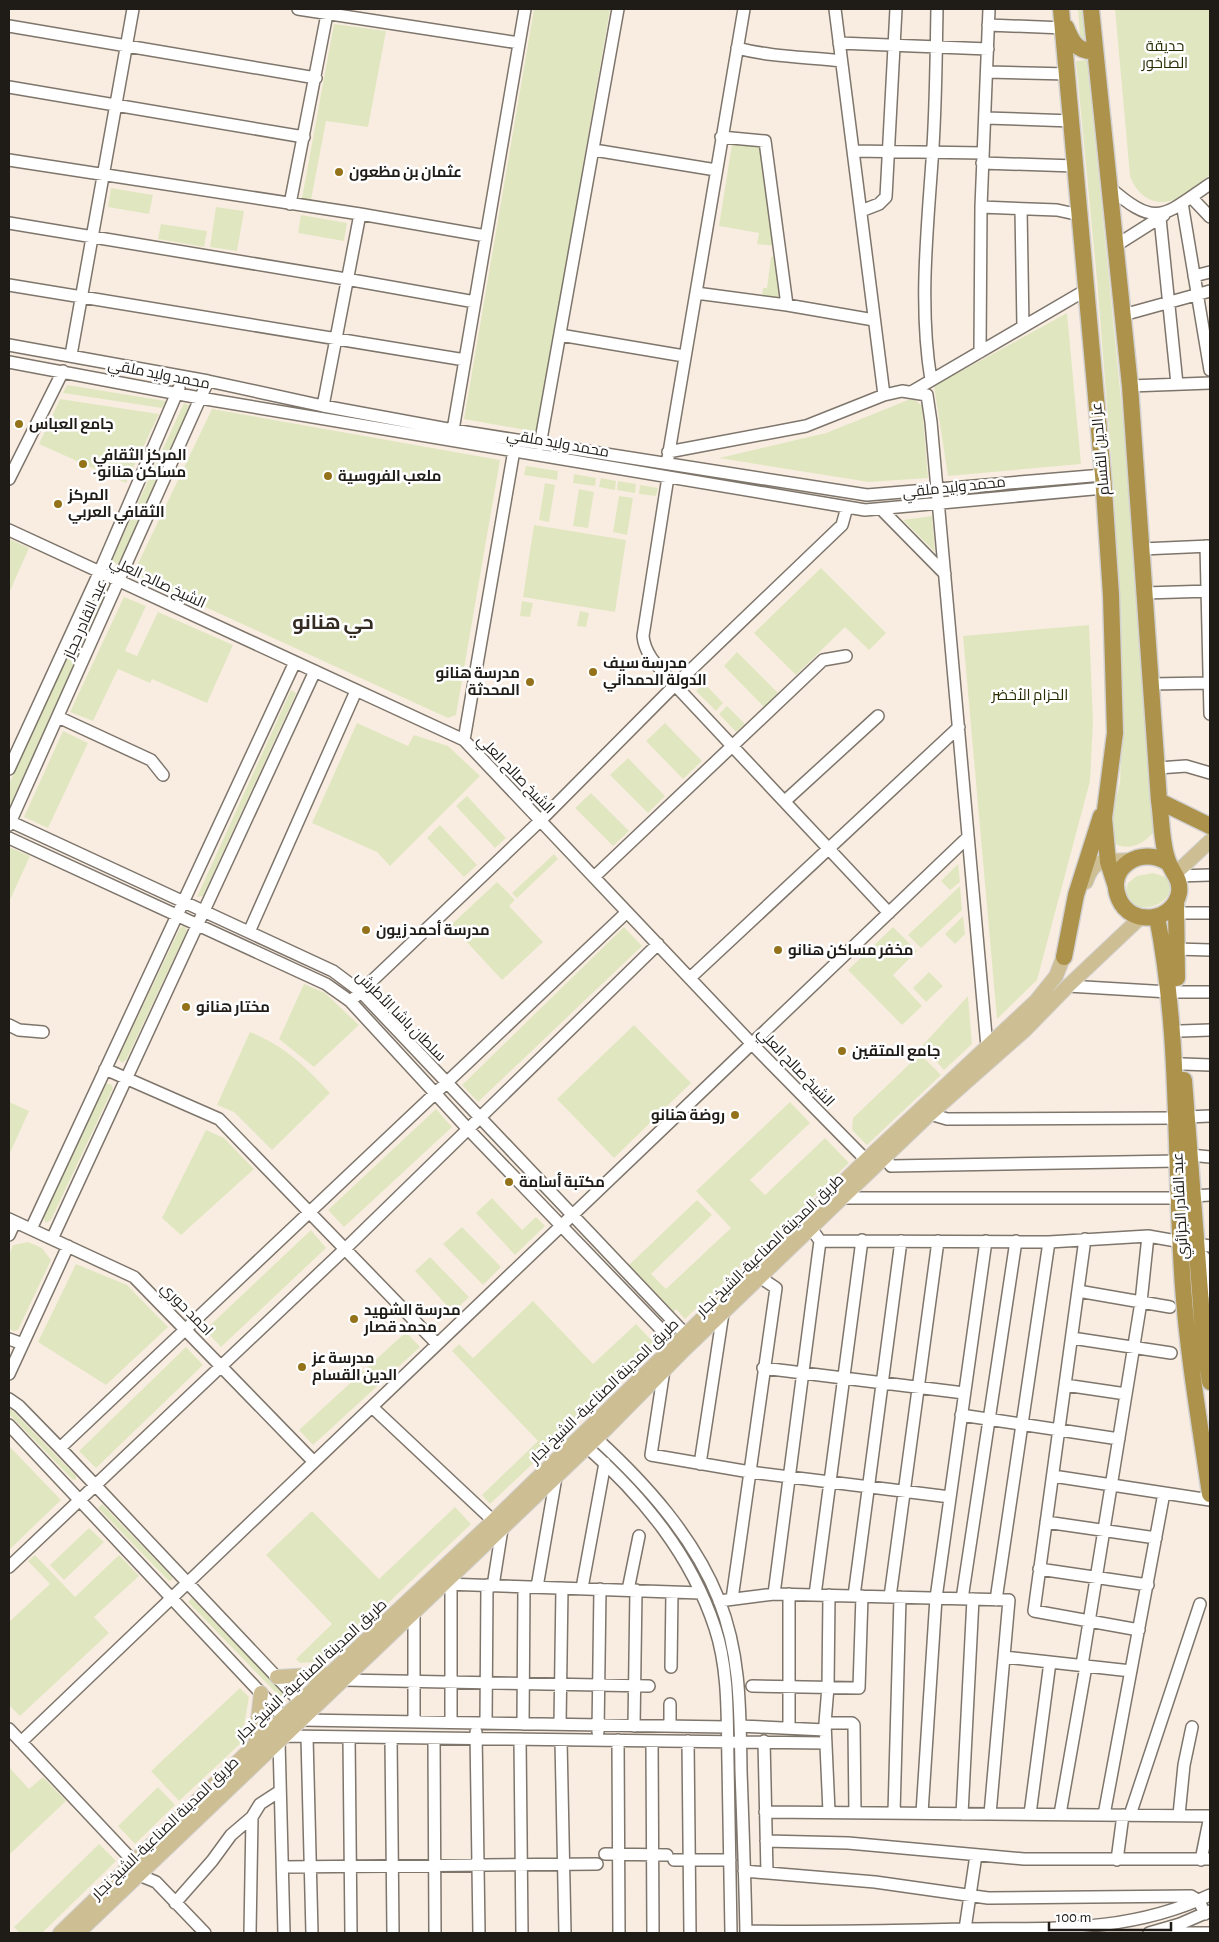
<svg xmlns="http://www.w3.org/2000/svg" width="1219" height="1942" font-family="'Alegreya Sans',Cairo,sans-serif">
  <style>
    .green { fill: #e0e7c0 }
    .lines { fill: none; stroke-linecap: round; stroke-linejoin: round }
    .minor-casing { stroke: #7e756b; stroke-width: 14 }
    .major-casing { stroke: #d2d1d1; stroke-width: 16 }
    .highway-casing { stroke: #d2d1d1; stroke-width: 19 }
    .minor { stroke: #fff; stroke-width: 11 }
    .major { stroke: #cebe93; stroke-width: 14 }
    .highway { stroke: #ad924b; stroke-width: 16 }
    .poi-dot { fill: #94721a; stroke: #fff; stroke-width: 2 }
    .labels { text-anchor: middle; stroke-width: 5; stroke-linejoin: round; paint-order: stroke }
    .park-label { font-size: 15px; fill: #282c00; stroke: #fff }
    .poi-label { font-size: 15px; font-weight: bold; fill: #1f1b17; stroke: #fff; text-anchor: start }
    .street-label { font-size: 15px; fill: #1f1b17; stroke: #fff }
    .district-label { font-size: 20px; font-weight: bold; fill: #342b23; stroke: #fff }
  </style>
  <rect width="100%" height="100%" fill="#f9ede2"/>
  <!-- green -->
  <path class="green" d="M 534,9 L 610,9 L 537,432 L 464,419 Z
    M 1078,9 L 1084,9 L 1087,45 L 1080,36 Z
    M 1115,9 L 1210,9 L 1210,175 C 1200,182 1181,199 1170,201 C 1151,206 1136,193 1130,176 Z
    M 334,24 L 386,31 L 368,127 L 326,121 L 311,200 L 302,198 Z
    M 1087,60 L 1136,550 L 1153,833 C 1143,844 1131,850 1117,845 L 1108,827 L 1120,783 L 1123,707 L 1114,493 L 1097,280 L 1076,61 Z
    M 732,144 L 762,147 L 777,246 L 757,244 L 759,233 L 719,226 Z
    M 111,188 L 153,195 L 149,214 L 108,207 Z
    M 216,207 L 244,211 L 237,251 L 210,247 Z
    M 301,215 L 347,223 L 344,241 L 298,233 Z
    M 161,224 L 207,231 L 204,247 L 158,239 Z
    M 780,256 L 784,299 L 762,298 L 763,288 L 767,288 L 771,257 Z
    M 1067,313 L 1081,464 L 948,476 L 934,386 Z
    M 67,385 L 166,401 L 162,408 L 63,393 Z
    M 60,399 L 159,414 L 126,483 L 39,444 Z
    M 908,400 L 915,400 L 922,406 L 928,478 L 869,482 L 719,458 L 826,433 Z
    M 184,403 L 192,407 L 120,565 L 111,561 Z
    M 212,409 L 500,460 L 456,715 L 448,718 L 133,574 Z
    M 526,466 L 558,471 L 557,480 L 524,475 Z
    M 574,474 L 596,478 L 595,486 L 573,483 Z
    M 601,478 L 616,481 L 615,490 L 599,487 Z
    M 618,481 L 636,484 L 635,493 L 617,490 Z
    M 545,483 L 555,485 L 549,522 L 539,520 Z
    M 640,485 L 658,488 L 656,496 L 639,494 Z
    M 579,489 L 594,492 L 588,528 L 573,526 Z
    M 619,496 L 633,498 L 627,535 L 613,532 Z
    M 932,516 L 935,552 L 903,520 Z
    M 534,525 L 626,540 L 615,612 L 523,597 Z
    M 9,539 L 29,548 L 9,593 Z
    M 821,568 L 886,633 L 869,650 L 845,627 L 796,675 L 754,633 Z
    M 100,585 L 109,589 L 9,808 L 9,784 Z
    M 124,597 L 146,606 L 125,651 L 137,656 L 158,612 L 233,645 L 207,703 L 152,679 L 150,683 L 118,669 L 93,721 L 70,712 Z
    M 522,601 L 533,603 L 530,617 L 520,616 Z
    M 580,611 L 589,613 L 586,627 L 577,626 Z
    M 1089,625 L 1093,722 L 1090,781 L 1037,980 L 997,1019 L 963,636 Z
    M 737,652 L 778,693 L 764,707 L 724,666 Z
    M 704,683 L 723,703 L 716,711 L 696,691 Z
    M 291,690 L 296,693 L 295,696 L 203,896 L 197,897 Z
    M 727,706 L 745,724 L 736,732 L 719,714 Z
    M 357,723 L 408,746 L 414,735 L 448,746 L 480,776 L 390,866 L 377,852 L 312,823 Z
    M 665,723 L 702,761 L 683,779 L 646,741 Z
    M 63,731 L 88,743 L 48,828 L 24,817 Z
    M 628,758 L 665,796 L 648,813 L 610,775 Z
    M 591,793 L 629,831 L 613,846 L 575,808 Z
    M 467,796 L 506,838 L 495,848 L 456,806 Z
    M 440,825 L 477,865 L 464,877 L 427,838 Z
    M 9,847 L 30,856 L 9,902 Z
    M 554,854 L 558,859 L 517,898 L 512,893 Z
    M 958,864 L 960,882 L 950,890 L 941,881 Z
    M 1153,873 L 1169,878 C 1180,914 1114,918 1128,883 L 1137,876 Z
    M 497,882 L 515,900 L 509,906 L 543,942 L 502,980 L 451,925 Z
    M 960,886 L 962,910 L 921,948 L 908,935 Z
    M 963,916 L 965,934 L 955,944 L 945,934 Z
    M 183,926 L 186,928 L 187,931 L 126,1060 L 122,1063 L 118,1058 L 180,928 Z
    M 624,927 L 642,946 L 478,1102 L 462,1085 Z
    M 893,927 L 917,951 L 893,975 L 922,1006 L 902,1025 L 848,970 Z
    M 929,972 L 943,986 L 926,1002 L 913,988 Z
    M 304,984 L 325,993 L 359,1025 L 314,1067 L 279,1039 Z
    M 968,996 L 972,1044 L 944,1070 L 922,1046 Z
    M 634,1025 L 691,1083 L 614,1158 L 557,1099 Z
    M 250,1032 C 286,1047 304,1065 330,1093 L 272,1150 L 234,1112 L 217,1105 Z
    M 920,1054 L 941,1075 L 867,1145 L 852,1130 L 853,1118 Z
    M 106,1084 L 111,1084 L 113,1088 L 51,1220 L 46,1223 L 43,1218 Z
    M 9,1102 L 29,1111 L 9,1155 Z
    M 790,1102 L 810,1123 L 750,1180 L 765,1195 L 825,1138 L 849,1163 L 685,1319 L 676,1309 L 674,1312 L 629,1265 L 697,1200 L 712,1215 L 651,1274 L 666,1289 L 731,1228 L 696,1191 Z
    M 436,1109 L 452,1127 L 344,1227 L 328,1210 Z
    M 206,1130 L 224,1138 L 254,1169 L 181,1235 L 162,1218 Z
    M 492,1198 L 522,1230 L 536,1217 L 545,1226 L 515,1255 L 476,1213 Z
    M 462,1227 L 501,1267 L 483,1285 L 443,1244 Z
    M 311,1230 L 326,1248 L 221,1347 L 205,1330 Z
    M 28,1242 L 42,1248 L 51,1260 L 18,1330 L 14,1331 L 9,1329 L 9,1255 L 13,1245 Z
    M 430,1257 L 469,1297 L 453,1312 L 415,1271 Z
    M 76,1264 L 127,1285 L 168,1327 L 106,1385 L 38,1342 Z
    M 533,1301 L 593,1364 L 636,1324 L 657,1346 L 490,1504 L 482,1495 L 538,1441 L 452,1351 L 459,1344 L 473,1358 Z
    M 406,1332 L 420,1347 L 313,1445 L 299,1430 Z
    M 186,1347 L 203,1365 L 96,1468 L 79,1451 Z
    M 9,1407 L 76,1476 L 76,1480 L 72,1479 L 9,1414 Z
    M 9,1446 L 61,1500 L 9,1550 Z
    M 102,1504 L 172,1577 L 172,1580 L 169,1581 L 98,1508 Z
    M 455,1507 L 471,1524 L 327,1661 L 300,1663 L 296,1659 L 332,1624 L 266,1555 L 312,1511 L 379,1579 Z
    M 89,1528 L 104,1542 L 64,1580 L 50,1565 Z
    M 35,1555 L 75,1597 L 119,1555 L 139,1576 L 94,1617 L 109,1633 L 20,1716 L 9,1705 L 9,1622 L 50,1584 L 28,1561 Z
    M 192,1598 L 284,1694 L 284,1698 L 281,1698 L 188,1602 Z
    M 240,1688 L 249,1697 L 241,1743 L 179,1801 L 151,1771 Z
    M 9,1767 L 29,1789 L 43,1777 L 66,1801 L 9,1855 Z
    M 158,1787 L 175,1805 L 135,1844 L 118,1826 Z
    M 99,1844 L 116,1861 L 42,1933 L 20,1933 L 14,1927 Z"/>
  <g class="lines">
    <defs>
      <path id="minor" d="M 298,9 L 519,43
        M 835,9 L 884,395
        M 988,25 L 1064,28
        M 9,26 L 316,78
        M 839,43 L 988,49
        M 737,48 C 771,57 807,57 841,61
        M 987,72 L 1068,74
        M 9,87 L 304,137
        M 986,118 L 1072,121
        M 721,137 L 765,141 L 787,305
        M 594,150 L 716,170
        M 853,151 L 983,153
        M 9,160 L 360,214 L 486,236
        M 982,163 L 1075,166
        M 1109,187 C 1157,229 1163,216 1210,184
        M 1191,197 L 1210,217
        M 1182,203 L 1210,370
        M 290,204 L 328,9
        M 981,207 L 1057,210 L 1080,215
        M 1021,209 L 1023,327
        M 861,211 L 879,204 L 886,197 L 896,9
        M 1160,218 L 1177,384
        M 9,223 L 346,279 L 475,302
        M 1115,246 L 1164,215
        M 1194,276 L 1210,272
        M 9,285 L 465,360
        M 696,293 L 787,305 L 874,320
        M 1123,315 L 1210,291
        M 560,335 L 684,356
        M 9,345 L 208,381 L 323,406 L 453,430 L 867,495 L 1103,475
        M 980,352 L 981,207 L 989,9
        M 71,355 L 133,9
        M 9,362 L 200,398 L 865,510 L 1104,488
        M 931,380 C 919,308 927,233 932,161 C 936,110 936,59 937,9
        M 1130,386 L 1210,383
        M 913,391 L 1086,290
        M 323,406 L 360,214
        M 453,430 L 525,9
        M 540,445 L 618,9
        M 668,452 L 806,426 L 884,395 L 902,391 L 927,395 L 931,422 L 987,1047
        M 668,458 L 744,9
        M 668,477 L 643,636 C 645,657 662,670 675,685 L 889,913
        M 9,479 L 63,371
        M 882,510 L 945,574
        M 9,530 L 464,740 L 752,1044 L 871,1165
        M 1206,546 L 1210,714
        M 1142,549 L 1210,546
        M 1145,593 L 1210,591
        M 1150,684 L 1210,683
        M 58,717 L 151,760 L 163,775
        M 464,740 L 514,450
        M 1158,768 L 1186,766 L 1210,773
        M 9,769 L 100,571 L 179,388
        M 785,801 L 878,716
        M 9,821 L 333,971 L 361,992 L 691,1340
        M 9,825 L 208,381
        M 9,838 L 326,984 L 350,1001 L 468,1129 L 680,1349
        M 1177,876 L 1210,875
        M 594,877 L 823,660 L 846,656
        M 1176,913 L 1210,913
        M 249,932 L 356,691
        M 1176,949 L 1210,950
        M 690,978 L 959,727
        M 1068,986 L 1169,992
        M 1178,992 L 1210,992
        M 355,997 L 540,821 L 675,685 L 842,525 L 847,507
        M 9,1025 L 19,1030 L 43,1032
        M 1181,1031 L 1210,1030
        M 1183,1064 L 1210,1065
        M 105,1069 L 219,1119 L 437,1344
        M 930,1114 L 947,1119 L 1175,1118
        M 1187,1117 L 1210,1116
        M 1190,1155 L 1210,1157
        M 885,1157 L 891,1166 L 1178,1161
        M 1193,1196 L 1210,1195
        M 842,1198 L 1180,1198
        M 9,1219 L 134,1277 L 314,1462
        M 31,1229 L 295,662
        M 9,1235 L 15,1222
        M 52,1239 L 315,671
        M 1085,1239 L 1034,1611 L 1139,1630
        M 820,1241 L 1049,1242 L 1148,1236 L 1182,1242
        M 1196,1244 L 1210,1246
        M 1204,1257 L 1210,1292
        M 1078,1291 L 1170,1307
        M 1072,1338 L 1171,1353
        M 9,1339 L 23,1344
        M 763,1368 L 964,1393
        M 664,1370 L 651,1455 L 750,1472 L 950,1497
        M 9,1374 L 68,1246
        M 1065,1385 L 1126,1394
        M 9,1399 L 19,1406 L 60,1448 L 305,1707
        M 372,1407 L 502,1529 L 493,1586
        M 961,1415 L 1119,1439
        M 9,1425 L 288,1722
        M 597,1439 C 646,1484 694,1537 719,1600 C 741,1655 740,1712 741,1771 C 743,1825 745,1879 746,1933
        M 587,1447 C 644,1498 691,1555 715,1628 C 729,1670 727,1718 728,1763 C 729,1820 730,1876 731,1933
        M 60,1448 L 627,912
        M 700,1464 L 723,1313
        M 1053,1476 L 1210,1500
        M 1046,1522 L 1156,1538
        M 9,1567 L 346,1248 L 658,944
        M 1039,1569 L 1148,1585
        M 445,1584 L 701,1593
        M 451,1584 L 451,1722
        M 537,1587 L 556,1477
        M 582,1588 L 605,1463
        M 628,1590 L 639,1536
        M 774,1594 L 820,1241 L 811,1228
        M 815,1595 L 862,1240
        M 854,1596 L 901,1241
        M 890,1597 L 938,1241
        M 732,1599 L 776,1288 L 761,1278
        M 962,1599 L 1016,1241
        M 996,1600 L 1049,1242
        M 719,1601 L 774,1594 L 1009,1600 L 990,1814
        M 1005,1657 L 1131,1671
        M 1082,1665 L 1141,1302 L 1148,1236
        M 671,1667 L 672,1592
        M 344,1680 L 649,1686
        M 752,1686 L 859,1688 L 862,1596
        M 302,1720 L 727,1727
        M 414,1722 L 414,1612
        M 486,1723 L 487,1585
        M 825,1723 L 852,1723 L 854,1725 L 855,1813
        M 523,1724 L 524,1587
        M 560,1724 L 562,1588
        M 634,1726 L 636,1590
        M 670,1726 L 670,1704
        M 740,1726 L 825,1730
        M 789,1728 L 789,1594
        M 9,1729 L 134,1862
        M 476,1732 L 479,1933
        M 598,1732 L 600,1589
        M 284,1736 L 826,1743
        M 307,1737 L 312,1933
        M 349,1737 L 351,1933
        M 391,1738 L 393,1933
        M 434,1738 L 435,1933
        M 520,1739 L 522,1933
        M 561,1740 L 565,1933
        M 618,1740 L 619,1933
        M 279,1741 L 284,1933
        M 652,1741 L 653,1933
        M 688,1741 L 690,1933
        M 764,1741 L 767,1873
        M 21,1742 L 967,838
        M 765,1812 L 1210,1816
        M 829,1812 L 825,1723 L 828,1687 L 829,1595
        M 894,1813 L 900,1597
        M 922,1813 L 936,1598 L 986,1241
        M 962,1814 L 973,1599
        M 1030,1814 L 1050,1662
        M 1060,1814 L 1086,1666
        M 1104,1815 L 1164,1493
        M 1130,1815 L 1200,1604
        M 1179,1815 L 1184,1765 L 1192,1727
        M 766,1841 L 848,1843 L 1024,1859 L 1210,1859
        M 605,1854 L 667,1855
        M 674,1860 L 730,1860
        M 1117,1860 L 1123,1815
        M 1201,1860 L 1210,1816
        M 283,1867 L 597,1864
        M 744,1871 L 875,1882 L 988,1898 L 1191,1896 L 1199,1901 L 1205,1914
        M 139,1875 L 156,1882 L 205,1933
        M 175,1903 L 212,1861 L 231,1835 L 252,1817
        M 965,1929 L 976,1855
        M 746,1931 C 819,1932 892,1931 965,1929 C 1052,1928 1129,1933 1210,1895
        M 250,1933 L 252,1817 L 260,1804 L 280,1791
        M 1149,1933 L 1180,1924 L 1210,1911
        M 1162,1933 L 1210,1933"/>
      <path id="major" d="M 1176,873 L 1210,841
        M 1086,882 C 1094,856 1107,862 1131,860
        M 277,1677 L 330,1674
        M 255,1746 L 261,1693
        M 60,1933 L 284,1717 L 493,1521 L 866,1160 L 1036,1001 L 1056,976 L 1067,948
        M 78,1933 L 605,1430 L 683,1351 L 842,1198 L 930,1114 L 1025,1030 L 1068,986 L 1141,917"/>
      <path id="highway" d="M 1061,9 L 1103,475 L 1111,595 L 1115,733 L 1104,818 L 1108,862 L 1116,887
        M 1091,9 L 1130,386 L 1159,801 C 1162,820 1161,843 1168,861 C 1172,873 1181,878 1179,893 C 1173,922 1131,927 1119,899 C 1105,867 1142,845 1168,863
        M 1066,27 C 1072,42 1077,52 1095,51
        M 1159,801 L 1210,826
        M 1176,901 L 1177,978
        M 1157,917 C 1181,1038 1174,1164 1183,1287 C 1188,1356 1200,1425 1210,1494
        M 1064,957 L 1076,895 L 1101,816
        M 1184,1080 L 1204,1345 L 1210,1382"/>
    </defs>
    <!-- minor casing -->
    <use href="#minor" class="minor-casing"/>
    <!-- major casing -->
    <use href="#major" class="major-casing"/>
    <!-- highway casing -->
    <use href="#highway" class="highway-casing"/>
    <!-- minor -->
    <use href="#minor" class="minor"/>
    <!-- major -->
    <use href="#major" class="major"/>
    <!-- highway -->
    <use href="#highway" class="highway"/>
  </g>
  <!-- markers -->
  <g class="poi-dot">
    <circle cx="339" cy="172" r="5"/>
    <circle cx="19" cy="424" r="5"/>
    <circle cx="83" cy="464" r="5"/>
    <circle cx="328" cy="476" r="5"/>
    <circle cx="58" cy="504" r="5"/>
    <circle cx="593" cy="672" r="5"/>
    <circle cx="530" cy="682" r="5"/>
    <circle cx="366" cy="930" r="5"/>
    <circle cx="778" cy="950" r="5"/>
    <circle cx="186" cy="1007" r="5"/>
    <circle cx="842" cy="1051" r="5"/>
    <circle cx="735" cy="1115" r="5"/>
    <circle cx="509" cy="1182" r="5"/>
    <circle cx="354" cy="1319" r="5"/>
    <circle cx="302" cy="1367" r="5"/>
  </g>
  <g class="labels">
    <!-- park labels -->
    <g class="park-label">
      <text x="1165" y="51">حديقة<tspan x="1165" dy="17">الصاخور</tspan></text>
      <text x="1030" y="700">الحزام الأخضر</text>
    </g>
    <!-- poi labels -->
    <g class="poi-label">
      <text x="349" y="177">عثمان بن مظعون</text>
      <text x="29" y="429">جامع العباس</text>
      <text x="93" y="460">المركز الثقافي<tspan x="93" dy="17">-مساكن هنانو</tspan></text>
      <text x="338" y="481">ملعب الفروسية</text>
      <text x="68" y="500">المركز<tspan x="68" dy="17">الثقافي العربي</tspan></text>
      <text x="603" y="668">مدرسة سيف<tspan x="603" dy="17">الدولة الحمداني</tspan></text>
      <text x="520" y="678" text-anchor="end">مدرسة هنانو<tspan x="520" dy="17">المحدثة</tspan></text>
      <text x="376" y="935">مدرسة أحمد زيون</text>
      <text x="788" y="955">مخفر مساكن هنانو</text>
      <text x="196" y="1012">مختار هنانو</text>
      <text x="852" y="1056">جامع المتقين</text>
      <text x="725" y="1120" text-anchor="end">روضة هنانو</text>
      <text x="519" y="1187">مكتبة أسامة</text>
      <text x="364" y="1315">مدرسة الشهيد<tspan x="364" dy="17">محمد قصار</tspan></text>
      <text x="312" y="1363">مدرسة عز<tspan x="312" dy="17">الدين القسام</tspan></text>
    </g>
    <!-- street labels -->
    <g class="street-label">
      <text transform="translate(159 374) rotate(11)" y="5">محمد وليد ملقي</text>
      <text transform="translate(558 443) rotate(10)" y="5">محمد وليد ملقي</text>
      <text transform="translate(1100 449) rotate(-95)" y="5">عز الدين القسام</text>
      <text transform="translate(954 487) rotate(-6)" y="5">محمد وليد ملقي</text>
      <text transform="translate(158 582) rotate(25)" y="5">الشيخ صالح العلي</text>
      <text transform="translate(85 619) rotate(-66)" y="5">عبد القادر حجاز</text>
      <text transform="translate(516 774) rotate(46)" y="5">الشيخ صالح العلي</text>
      <text transform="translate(401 1016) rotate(45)" y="5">سلطان باشا الأطرش</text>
      <text transform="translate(796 1067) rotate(46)" y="5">الشيخ صالح العلي</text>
      <text transform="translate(1180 1206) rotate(-93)" y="5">عبد القادر الجزائري</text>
      <text transform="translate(770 1245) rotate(-44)" y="5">طريق المدينة الصناعية-الشيخ نجار</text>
      <text transform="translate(187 1309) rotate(46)" y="5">احمد حوري</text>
      <text transform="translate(604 1391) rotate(-44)" y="5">طريق المدينة الصناعية- الشيخ نجار</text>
      <text transform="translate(311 1670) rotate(-43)" y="5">طريق المدينة الصناعية- الشيخ نجار</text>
      <text transform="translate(165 1828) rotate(-44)" y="5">طريق المدينة الصناعية-الشيخ نجار</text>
    </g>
    <!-- district labels -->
    <g class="district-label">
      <text x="333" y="629">حي هنانو</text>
    </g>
  </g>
  <!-- border -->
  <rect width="1219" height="1942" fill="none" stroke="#1f1b17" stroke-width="20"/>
  <!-- scale -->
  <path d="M1049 1922v8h122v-8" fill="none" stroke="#1f1b17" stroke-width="2.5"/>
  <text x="1056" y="1922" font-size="15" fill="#1f1b17" stroke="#ffffff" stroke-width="4" paint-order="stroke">100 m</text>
</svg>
